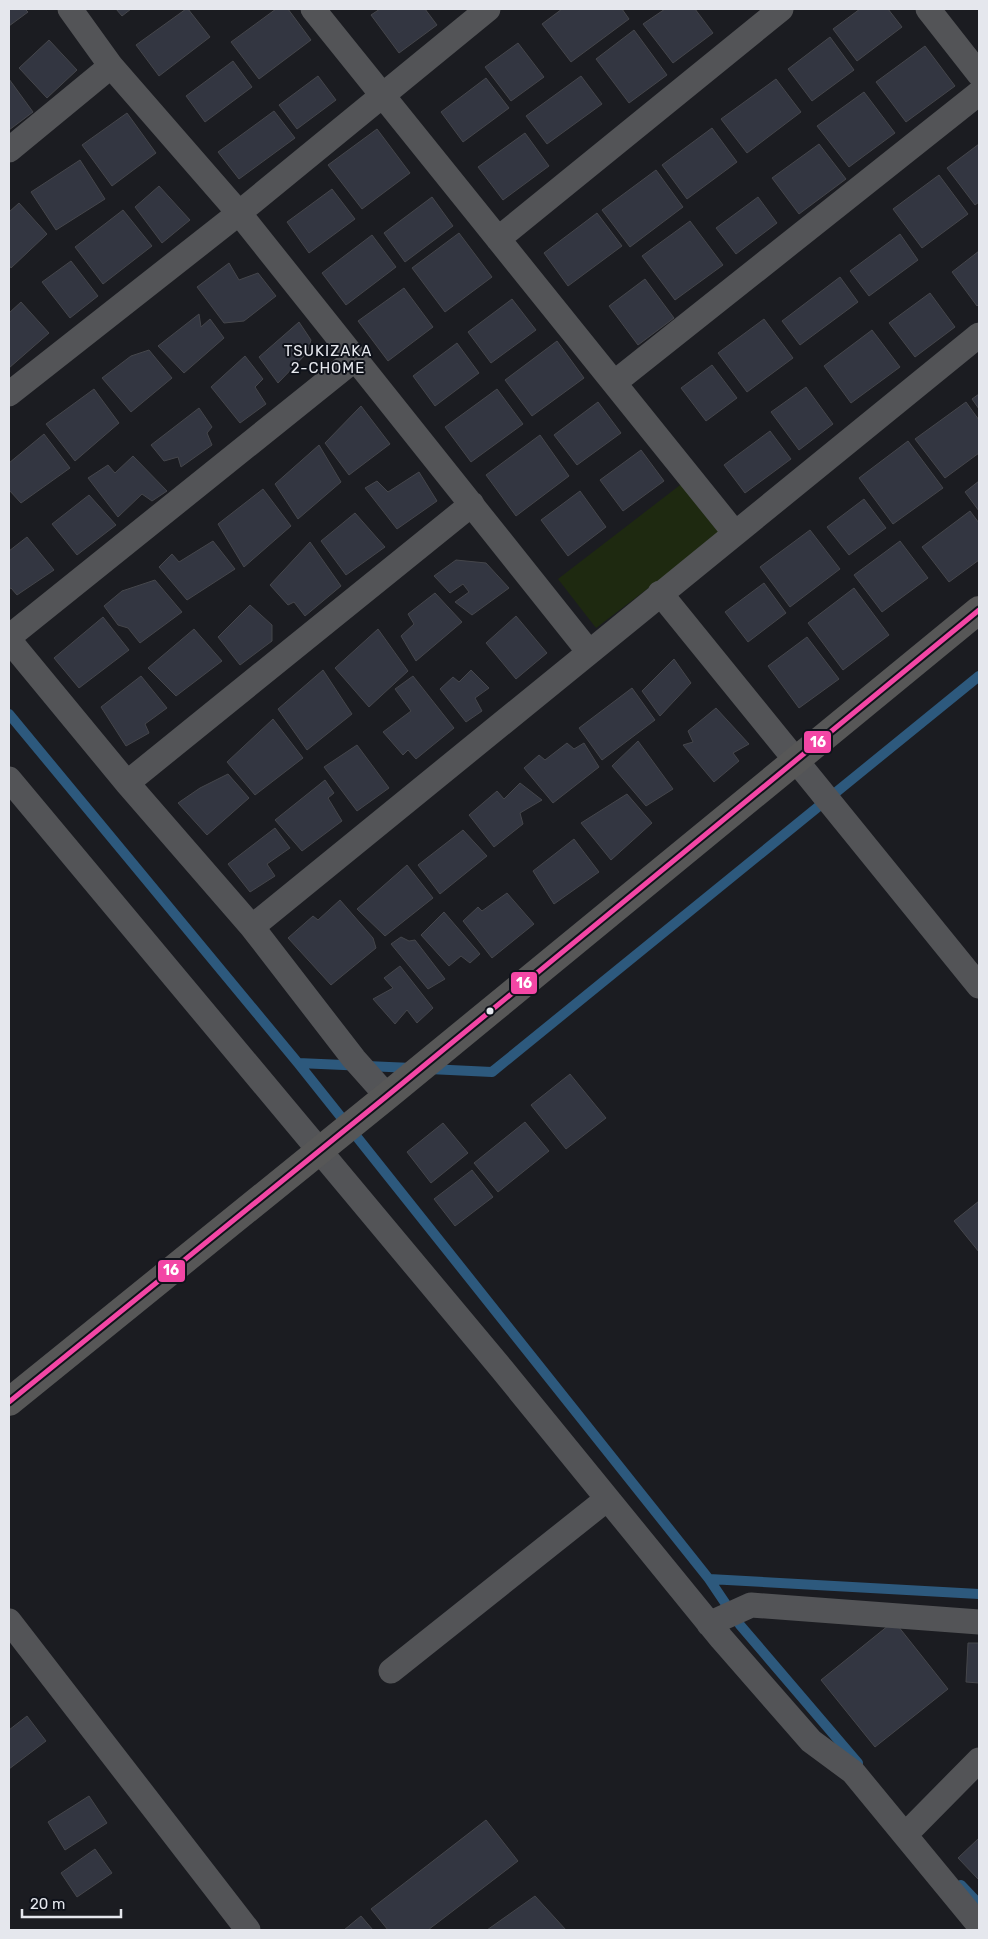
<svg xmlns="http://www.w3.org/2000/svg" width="988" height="1939" font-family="Rubik,sans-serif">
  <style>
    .green { fill: #1e2910 }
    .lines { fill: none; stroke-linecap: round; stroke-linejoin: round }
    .stream { stroke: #2d597d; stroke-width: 10 }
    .building { fill: #333641; stroke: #45464b }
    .minor { stroke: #535457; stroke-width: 25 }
    .secondary { stroke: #575757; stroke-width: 28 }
    .bus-1-casing { stroke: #0f121a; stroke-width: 9 }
    .bus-1 { stroke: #f346a5; stroke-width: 5 }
    .bus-dot { fill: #e5e7ed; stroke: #0f121a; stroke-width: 2 }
    .labels { text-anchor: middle; stroke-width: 4; stroke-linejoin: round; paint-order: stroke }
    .neighbourhood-label { font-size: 15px; letter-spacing: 1px; fill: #e5e7ed; stroke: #0f121a }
    .line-badge { stroke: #0f121a; stroke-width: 2 }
    .badge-label { font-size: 14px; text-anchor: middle; font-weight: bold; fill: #fff }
  </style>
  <rect width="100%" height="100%" fill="#1b1c21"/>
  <!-- green -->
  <path class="green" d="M 684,482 L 722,532 L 596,628 L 558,579 Z"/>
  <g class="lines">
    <!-- stream -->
    <path class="stream" d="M 9,714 L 298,1063 L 709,1579 L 979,1594
      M 298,1063 L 412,1068
      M 429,1069 L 492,1072 L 979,676
      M 709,1579 L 740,1625 L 858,1763
      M 961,1885 L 979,1904"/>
  </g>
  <!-- building -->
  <path class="building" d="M 9,9 L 25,9 L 28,12 L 9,26 Z
    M 116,9 L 131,9 L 122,16 Z
    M 186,9 L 188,9 L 210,37 L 159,76 L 136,45 Z
    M 276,9 L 288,9 L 311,40 L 259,79 L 231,42 Z
    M 380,9 L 425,9 L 437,25 L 399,53 L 371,15 Z
    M 562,9 L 622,9 L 629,19 L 571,62 L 542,24 Z
    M 665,9 L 695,9 L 713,33 L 673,63 L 643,24 Z
    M 860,9 L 888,9 L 902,27 L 857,61 L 833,29 Z
    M 634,30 L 667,75 L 629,103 L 596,59 Z
    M 830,37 L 854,70 L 812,101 L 788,69 Z
    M 49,40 L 77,70 L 47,98 L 19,68 Z
    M 518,43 L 544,77 L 511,101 L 485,67 Z
    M 925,46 L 955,86 L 906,122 L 876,82 Z
    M 233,61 L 252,87 L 205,122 L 186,96 Z
    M 318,76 L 336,100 L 297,129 L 279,105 Z
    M 581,76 L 602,104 L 547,144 L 526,116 Z
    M 486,78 L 509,108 L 463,142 L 441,112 Z
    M 9,79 L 33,112 L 9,130 Z
    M 776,79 L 801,112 L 747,153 L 721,119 Z
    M 864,92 L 895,133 L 849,167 L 817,126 Z
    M 274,111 L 295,138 L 239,179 L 218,152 Z
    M 127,113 L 156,153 L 112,186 L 82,145 Z
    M 712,128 L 737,162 L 687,199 L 662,165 Z
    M 377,129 L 410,173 L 362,209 L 328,165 Z
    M 525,133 L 549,166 L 503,200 L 478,167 Z
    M 819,144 L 846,179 L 799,214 L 772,178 Z
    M 979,144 L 979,202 L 975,205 L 947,168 Z
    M 80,160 L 105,199 L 56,230 L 31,192 Z
    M 656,170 L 683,207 L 630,247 L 602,210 Z
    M 939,175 L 968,214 L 922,248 L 893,209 Z
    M 159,186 L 190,220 L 162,243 L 135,207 Z
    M 332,189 L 355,219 L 309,253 L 287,222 Z
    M 432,197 L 453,226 L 405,262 L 384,233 Z
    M 758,197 L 777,223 L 736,254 L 716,228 Z
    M 19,203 L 47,234 L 11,268 L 9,265 L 9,212 Z
    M 123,210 L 152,246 L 103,284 L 75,247 Z
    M 597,213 L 622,246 L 568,286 L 544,253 Z
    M 690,221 L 723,265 L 675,300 L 642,256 Z
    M 459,233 L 492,277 L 445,312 L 412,268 Z
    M 900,234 L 918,260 L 869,296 L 850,271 Z
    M 372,235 L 396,267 L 346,305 L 322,273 Z
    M 979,251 L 979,304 L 977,306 L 952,272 Z
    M 71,261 L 98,296 L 70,318 L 42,282 Z
    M 229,263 L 239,280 L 258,273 L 276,296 L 244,321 L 224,323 L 197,287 Z
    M 840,277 L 858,302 L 800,345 L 782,321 Z
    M 645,279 L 674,318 L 638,345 L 609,306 Z
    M 404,288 L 433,327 L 388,361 L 358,321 Z
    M 930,293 L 955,327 L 915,357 L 889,323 Z
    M 512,299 L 536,330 L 491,363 L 468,332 Z
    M 21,302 L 49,333 L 9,368 L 9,313 Z
    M 199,314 L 201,327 L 210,319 L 224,338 L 184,373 L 158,346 Z
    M 764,319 L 793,358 L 747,392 L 718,353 Z
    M 299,322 L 311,340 L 307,353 L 278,383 L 259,357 Z
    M 872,330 L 900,367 L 851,403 L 824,366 Z
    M 557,341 L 584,378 L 532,416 L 505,380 Z
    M 457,343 L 479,373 L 435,406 L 413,376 Z
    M 149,350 L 172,378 L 131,412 L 102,378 L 131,356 Z
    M 245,356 L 263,379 L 255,387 L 266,404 L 240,423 L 211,387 Z
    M 712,365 L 737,398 L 706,421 L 681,388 Z
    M 806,387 L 833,424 L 799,450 L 771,412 Z
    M 94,389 L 119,423 L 75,461 L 46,424 Z
    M 497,389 L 523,424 L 471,462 L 445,427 Z
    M 979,394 L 979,409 L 972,399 Z
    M 598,402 L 621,433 L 577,465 L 554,435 Z
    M 966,402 L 979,420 L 979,453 L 945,478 L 915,439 Z
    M 361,406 L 390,444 L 349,475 L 325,443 Z
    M 199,408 L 212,427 L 207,433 L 212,445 L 181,467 L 178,457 L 164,461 L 151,445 Z
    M 770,431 L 791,459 L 745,493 L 724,465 Z
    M 44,434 L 70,468 L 21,503 L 9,490 L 9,463 Z
    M 540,435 L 569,476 L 516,516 L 486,475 Z
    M 908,441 L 943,488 L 893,524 L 859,478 Z
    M 319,445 L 341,482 L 298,519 L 275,484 Z
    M 641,450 L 664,481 L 623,511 L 600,480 Z
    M 133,456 L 167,491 L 152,501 L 142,494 L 118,517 L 88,478 L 108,465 L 115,473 Z
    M 419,472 L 437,501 L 397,529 L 365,488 L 377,481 L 388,492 Z
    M 979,481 L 979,511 L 965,492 Z
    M 263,489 L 291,526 L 244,567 L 218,524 Z
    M 580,491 L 606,527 L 568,556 L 541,520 Z
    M 89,495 L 116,525 L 77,555 L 52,524 Z
    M 864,499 L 886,528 L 849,555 L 827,527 Z
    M 970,511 L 979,523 L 979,560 L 949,582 L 922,547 Z
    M 355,513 L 385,547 L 346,575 L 321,541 Z
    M 810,530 L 840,569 L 790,607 L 760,567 Z
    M 27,537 L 54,570 L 17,595 L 11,588 L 9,589 L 9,551 Z
    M 213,541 L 235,569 L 187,600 L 159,567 L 172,554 L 179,562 Z
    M 900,541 L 928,578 L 882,612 L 854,575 Z
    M 310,542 L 341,586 L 305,616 L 294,602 L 288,605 L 270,585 Z
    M 456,560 L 486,563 L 509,588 L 472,615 L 455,602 L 469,592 L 463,584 L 450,593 L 434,576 Z
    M 155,580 L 182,612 L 140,643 L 128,628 L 118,625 L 104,606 L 122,591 Z
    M 764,583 L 786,613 L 748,642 L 725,612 Z
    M 854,588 L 889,635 L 843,670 L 808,623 Z
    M 435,593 L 462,622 L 416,661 L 401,636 L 414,624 L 408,614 Z
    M 250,605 L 272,625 L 272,641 L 240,665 L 218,637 Z
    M 516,616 L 547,653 L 516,679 L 486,643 Z
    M 103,617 L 129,650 L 79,688 L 54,658 Z
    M 194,629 L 222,661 L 176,696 L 148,668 Z
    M 378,629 L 408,671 L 369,707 L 335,668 Z
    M 807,637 L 839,679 L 799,708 L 768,666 Z
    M 674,659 L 691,683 L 660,716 L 642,691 Z
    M 323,670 L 352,714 L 307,750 L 278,709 Z
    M 471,670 L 489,688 L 475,698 L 482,711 L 466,722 L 440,689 L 453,677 L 459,682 Z
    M 141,676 L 167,708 L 145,724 L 149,733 L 126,746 L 101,707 Z
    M 413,676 L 454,728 L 416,759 L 408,750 L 403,755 L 383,732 L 411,711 L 395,689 Z
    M 632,688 L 655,720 L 602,760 L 579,728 Z
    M 716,708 L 749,744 L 733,753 L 739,761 L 714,782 L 683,745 L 693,742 L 688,731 Z
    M 273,719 L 303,758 L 255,795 L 227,762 Z
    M 638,741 L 673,789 L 646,806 L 612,766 Z
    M 567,743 L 574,749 L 584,743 L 599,767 L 553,803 L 524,768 L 539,755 L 545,760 Z
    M 357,745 L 389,788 L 357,811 L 324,767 Z
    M 228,774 L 249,798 L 207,835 L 178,803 L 200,788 Z
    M 325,780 L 334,793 L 328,798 L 342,821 L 302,851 L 275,820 Z
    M 520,783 L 542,800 L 520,813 L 523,824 L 494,847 L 469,815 L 497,791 L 504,799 Z
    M 627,794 L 652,823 L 611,860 L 581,823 Z
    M 275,828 L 290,848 L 267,864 L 275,876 L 250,892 L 228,864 Z
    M 463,830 L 487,856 L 440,894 L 418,865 Z
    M 574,839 L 599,872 L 554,904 L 533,871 Z
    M 407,865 L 433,898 L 385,936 L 357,909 Z
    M 507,893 L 534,924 L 492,958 L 463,921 L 478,907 L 482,911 Z
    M 340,900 L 373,938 L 376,948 L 331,985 L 288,938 L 313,916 L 318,920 Z
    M 444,912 L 480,954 L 470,963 L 461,956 L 449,966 L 421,935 Z
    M 401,937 L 409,941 L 415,940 L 445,979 L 428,989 L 391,944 Z
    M 400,966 L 433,1008 L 417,1023 L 407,1010 L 395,1024 L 373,999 L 393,988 L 384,978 Z
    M 570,1074 L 606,1118 L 566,1149 L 531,1105 Z
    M 525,1122 L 549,1151 L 498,1192 L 474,1163 Z
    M 443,1123 L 468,1153 L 431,1183 L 407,1152 Z
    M 472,1170 L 493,1197 L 455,1226 L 434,1199 Z
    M 979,1201 L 979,1252 L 954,1221 Z
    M 894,1621 L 948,1689 L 875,1747 L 821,1680 Z
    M 968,1643 L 979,1643 L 979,1683 L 966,1682 Z
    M 27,1716 L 46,1741 L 9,1769 L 9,1730 Z
    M 89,1796 L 107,1823 L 65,1850 L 48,1822 Z
    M 486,1820 L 518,1861 L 428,1930 L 388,1930 L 371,1909 Z
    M 979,1838 L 979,1880 L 958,1858 Z
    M 95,1849 L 112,1873 L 77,1897 L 61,1873 Z
    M 535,1896 L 566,1930 L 487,1930 Z
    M 361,1916 L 373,1930 L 344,1930 Z"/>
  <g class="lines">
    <!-- minor -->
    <path class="minor" d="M 70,9 L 111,66 L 239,213 L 589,652
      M 313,9 L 734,532
      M 928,9 L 979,74
      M 9,150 L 111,66
      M 498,239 L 781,9
      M 614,383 L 979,93
      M 9,394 L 239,213 L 488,9
      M 660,593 L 979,986
      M 9,637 L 355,359
      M 9,640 L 127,783 L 252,927 L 354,1059 L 387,1096
      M 9,779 L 501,1368 L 721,1638 L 811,1741 L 853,1772 L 979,1925
      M 127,783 L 472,504
      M 252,927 L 979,335
      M 9,1621 L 248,1930
      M 709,1624 L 751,1605 L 979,1622
      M 391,1671 L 607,1499
      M 905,1835 L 979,1760"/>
    <!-- secondary -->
    <path class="secondary" d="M 9,1402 L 387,1096 L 979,610"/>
    <defs>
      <path id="bus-1" d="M 9,1402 L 387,1096 L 979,610"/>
    </defs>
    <!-- bus-1 casing -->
    <use href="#bus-1" class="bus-1-casing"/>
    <!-- bus-1 -->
    <use href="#bus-1" class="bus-1"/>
  </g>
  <!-- markers -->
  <circle class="bus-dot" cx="490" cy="1011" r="4.5"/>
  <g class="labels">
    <!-- neighbourhood labels -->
    <g class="neighbourhood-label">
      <text x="328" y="356">TSUKIZAKA<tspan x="328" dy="17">2-CHOME</tspan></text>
    </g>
  </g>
  <g class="line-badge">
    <rect x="803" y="730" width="29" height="24" rx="5" fill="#f346a5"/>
    <rect x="510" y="971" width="28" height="24" rx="5" fill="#f346a5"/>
    <rect x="157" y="1259" width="29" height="24" rx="5" fill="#f346a5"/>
  </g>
  <g class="badge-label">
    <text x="818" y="747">16</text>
    <text x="524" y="988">16</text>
    <text x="171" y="1275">16</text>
  </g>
  <!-- border -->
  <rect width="988" height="1939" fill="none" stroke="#e5e7ed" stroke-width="20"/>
  <!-- scale -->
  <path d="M22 1909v8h99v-8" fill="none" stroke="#e5e7ed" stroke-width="2.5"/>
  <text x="30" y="1909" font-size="15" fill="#e5e7ed" stroke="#0f121a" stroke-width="4" paint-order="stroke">20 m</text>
</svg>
